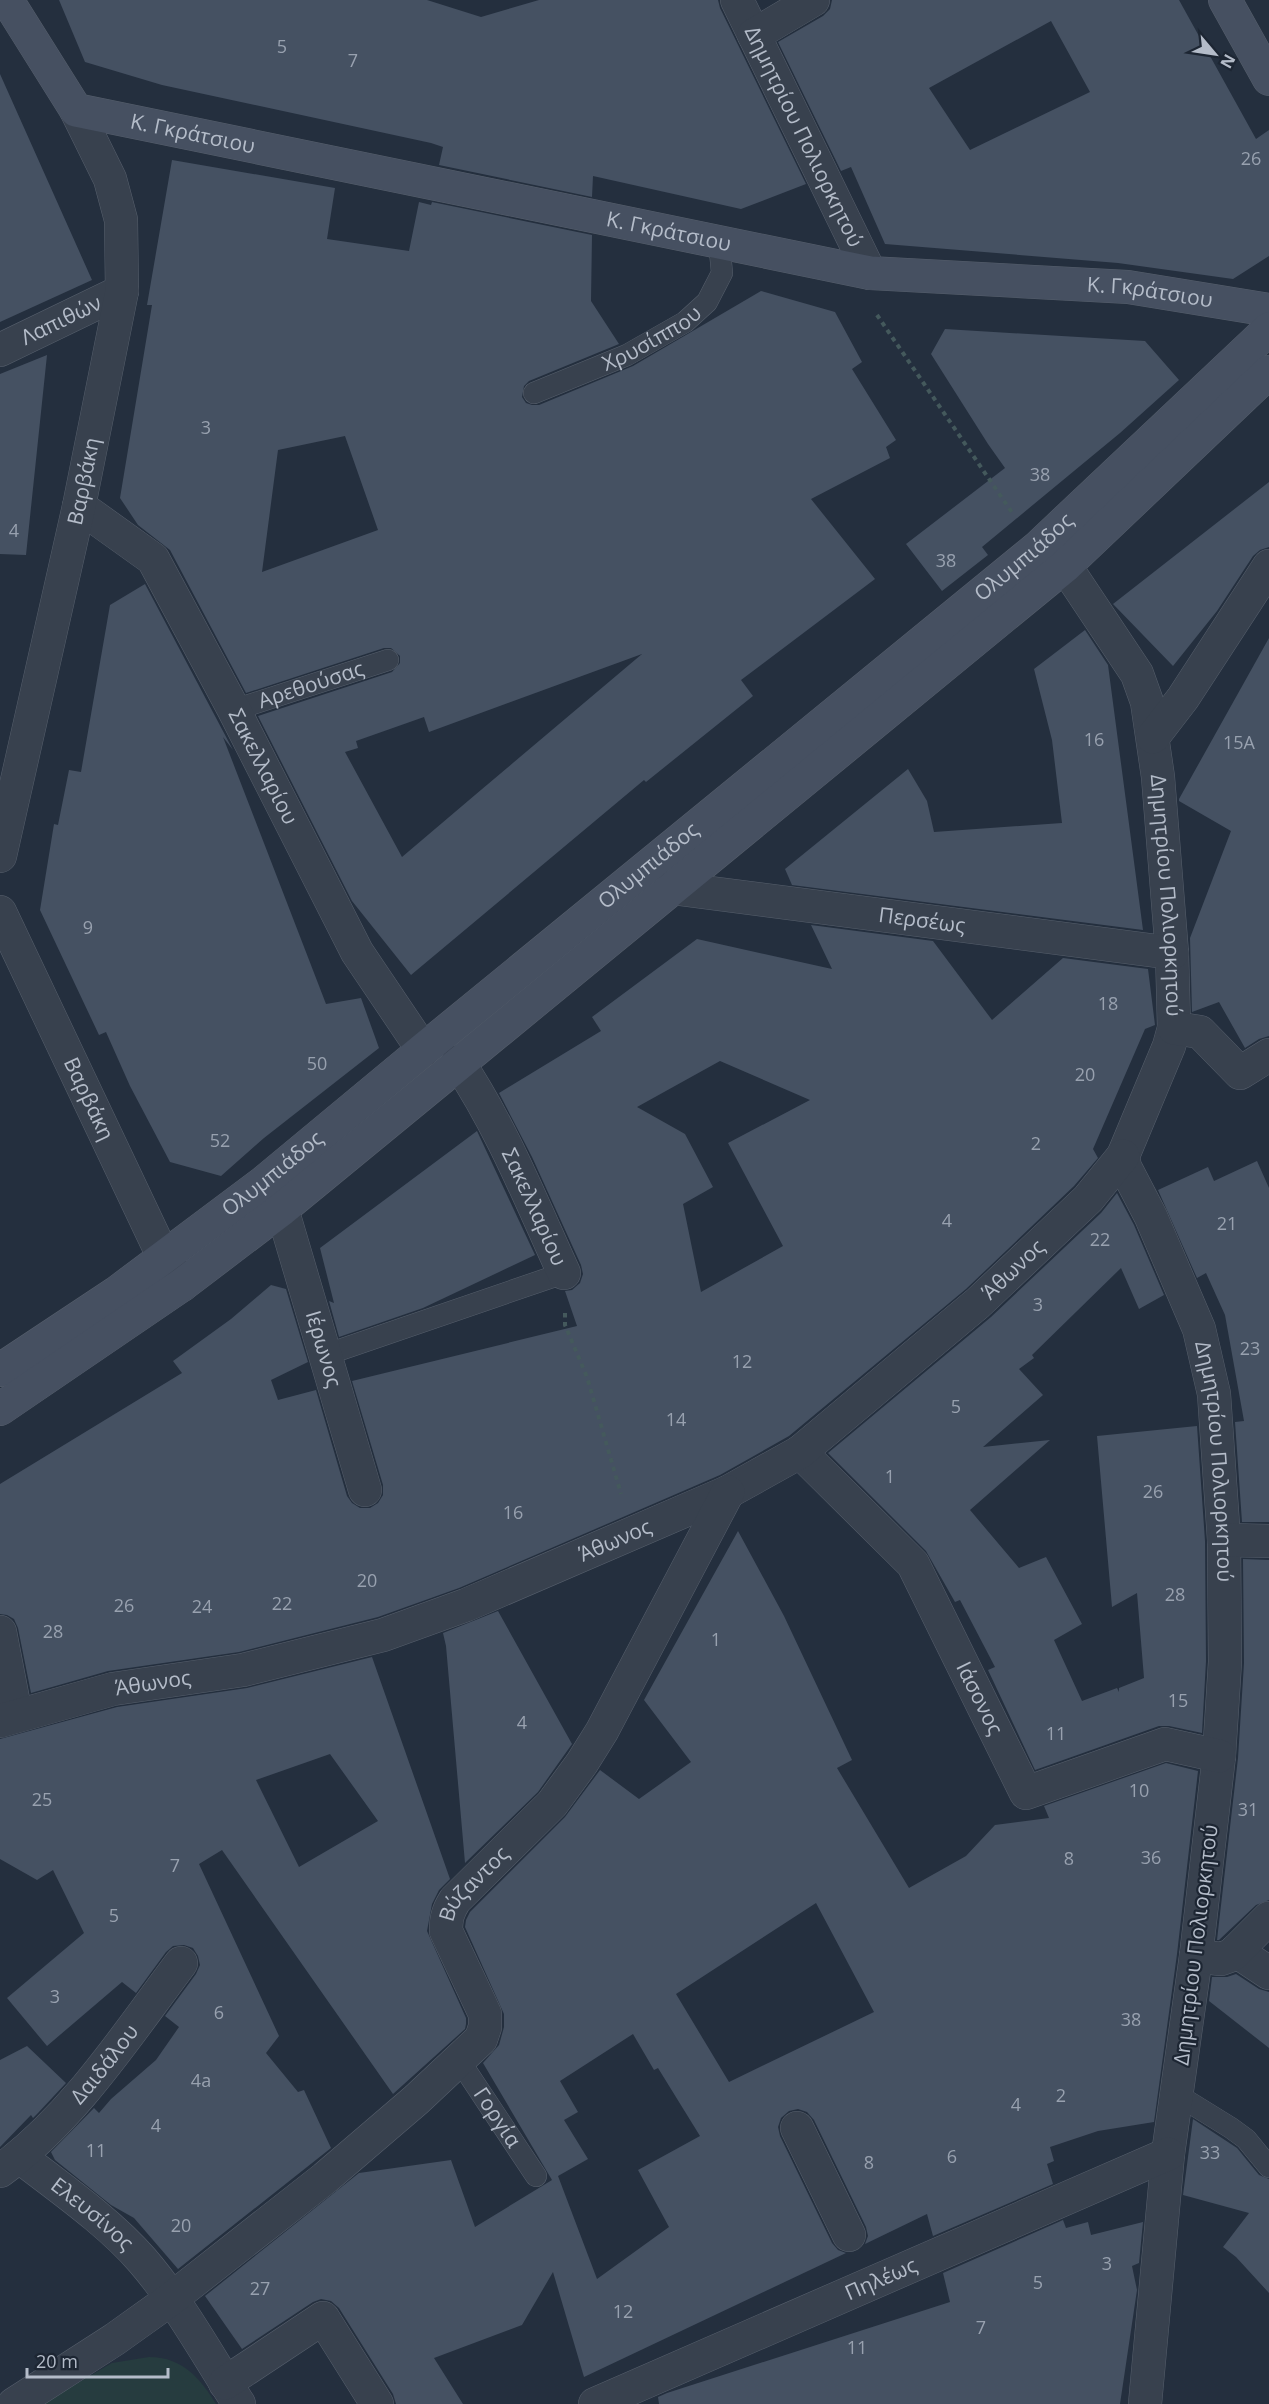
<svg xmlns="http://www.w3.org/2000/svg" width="1269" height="2404" font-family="'Open Sans',sans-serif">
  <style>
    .green { fill: #263c3f }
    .building { fill: #455162; fill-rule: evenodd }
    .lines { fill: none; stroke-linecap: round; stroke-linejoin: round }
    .lane-casing { stroke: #565f6c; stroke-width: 22 }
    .street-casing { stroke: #565f6c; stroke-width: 34 }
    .secondary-casing { stroke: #565f6c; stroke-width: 34 }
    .path { stroke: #44595c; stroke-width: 4; stroke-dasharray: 4.5 4.5; stroke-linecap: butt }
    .lane { stroke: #38414e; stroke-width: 21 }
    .street { stroke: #38414e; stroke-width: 33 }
    .secondary { stroke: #465061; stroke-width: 33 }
    .labels { text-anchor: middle; stroke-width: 4.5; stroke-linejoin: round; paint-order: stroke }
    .number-label { font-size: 18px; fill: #98a1af }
    .street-label { font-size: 21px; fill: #b4bcc9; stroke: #1d2633 }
  </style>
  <rect width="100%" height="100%" fill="#242f3e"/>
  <!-- green -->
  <path class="green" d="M 149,2357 C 182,2357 200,2378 216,2404 L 42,2404 L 112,2363 Z"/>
  <!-- building -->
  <path class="building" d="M 59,0 L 427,0 L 481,17 L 539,0 L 718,0 L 720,8 L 806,184 L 741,209 L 593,176 L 592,197 L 439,165 L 443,147 L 431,143 L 162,85 L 85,62 Z
    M 832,0 L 1179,0 L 1256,139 L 1269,130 L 1269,256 L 1233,279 L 1118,263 L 885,244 L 851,167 L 841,171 L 778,42 L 823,16 L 830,9 ZM 1051,21 L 1090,92 L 970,150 L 929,88 Z
    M 0,74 L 92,280 L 0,322 Z
    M 172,160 L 335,188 L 327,239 L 409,251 L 419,202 L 431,205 L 432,202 L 592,235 L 591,301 L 619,344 L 529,381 L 524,386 L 522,397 L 526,403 L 532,405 L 539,405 L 633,366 L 761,291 L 835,312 L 862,362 L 852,369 L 896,440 L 886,447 L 890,458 L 811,499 L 875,579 L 741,680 L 753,696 L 646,782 L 644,780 L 411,975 L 352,901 L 258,716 L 392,672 L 400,663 L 400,656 L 391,648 L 384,648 L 246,693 L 170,550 L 138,525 L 120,498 L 152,305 L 147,305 ZM 345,436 L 378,530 L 262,572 L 278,450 ZM 642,654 L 475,795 L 402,857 L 345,752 L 358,748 L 356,741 L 424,717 L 429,732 Z
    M 945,329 L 1145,341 L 1179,380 L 1120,433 L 982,547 L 988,555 L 942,591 L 906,544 L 1005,468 L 988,444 L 931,354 Z
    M 47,355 L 26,555 L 0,554 L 0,374 Z
    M 1269,482 L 1269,547 L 1260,550 L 1253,556 L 1217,611 L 1173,666 L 1113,604 Z
    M 145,584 L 233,750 L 223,737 L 326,1004 L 361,998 L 379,1048 L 264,1138 L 221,1176 L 170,1162 L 130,1086 L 106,1032 L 99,1035 L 40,910 L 54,824 L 58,825 L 69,770 L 81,772 L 110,605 Z
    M 1085,630 L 1108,665 L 1143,930 L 792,885 L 785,869 L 908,769 L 927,801 L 934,832 L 1062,823 L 1052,740 L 1034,669 Z
    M 1269,638 L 1269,1036 L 1259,1039 L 1245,1048 L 1219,1002 L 1192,1012 L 1190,938 L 1231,831 L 1179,801 L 1179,799 Z
    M 811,925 L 933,941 L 992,1020 L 1063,958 L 1148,969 L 1155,1025 L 1145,1029 L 1093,1149 L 1098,1158 L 1074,1186 L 966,1289 L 789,1436 L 720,1475 L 459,1588 L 378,1617 L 239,1652 L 108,1671 L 31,1693 L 18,1628 L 14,1619 L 7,1615 L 0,1614 L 0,1484 L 182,1373 L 173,1361 L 231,1319 L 271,1285 L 286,1289 L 308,1362 L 271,1380 L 278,1400 L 316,1390 L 347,1496 L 352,1503 L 360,1508 L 370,1508 L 378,1503 L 383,1495 L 383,1485 L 352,1381 L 577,1326 L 565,1291 L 572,1290 L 580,1283 L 583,1274 L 581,1265 L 532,1157 L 499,1093 L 601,1031 L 592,1017 L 697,939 L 832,969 ZM 720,1061 L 810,1100 L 728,1143 L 783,1246 L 701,1292 L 683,1204 L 713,1187 L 685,1134 L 637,1107 Z
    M 477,1131 L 535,1255 L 423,1308 L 339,1337 L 329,1301 L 334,1303 L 320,1248 Z
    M 1257,1161 L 1269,1188 L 1269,1522 L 1242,1522 L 1235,1422 L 1244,1421 L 1225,1315 L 1206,1273 L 1197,1278 L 1158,1190 L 1208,1167 L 1214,1181 Z
    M 1117,1193 L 1134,1225 L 1164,1295 L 1139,1309 L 1121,1268 L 1032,1355 L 1034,1358 L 1019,1369 L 1043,1395 L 983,1447 L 1050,1440 L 970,1510 L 1019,1568 L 1046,1557 L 1082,1624 L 1054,1640 L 1082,1701 L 1117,1688 L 1119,1692 L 1119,1688 L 1144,1678 L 1137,1593 L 1112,1607 L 1097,1436 L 1197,1426 L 1205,1541 L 1206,1661 L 1202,1733 L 1169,1726 L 1159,1726 L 1035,1770 L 988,1670 L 995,1667 L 960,1600 L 955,1602 L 926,1551 L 828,1453 L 991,1317 L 1101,1213 Z
    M 738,1531 L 784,1616 L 852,1760 L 837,1768 L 909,1888 L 966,1856 L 995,1825 L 1049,1818 L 1044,1806 L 1166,1763 L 1198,1771 L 1177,1954 L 1154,2122 L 1098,2131 L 1050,2147 L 1054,2161 L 1047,2164 L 1053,2184 L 933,2236 L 927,2214 L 865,2244 L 868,2236 L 866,2227 L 814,2120 L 807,2112 L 798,2109 L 789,2111 L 781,2118 L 778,2127 L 780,2136 L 832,2243 L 838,2250 L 846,2253 L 584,2377 L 553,2272 L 522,2325 L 434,2358 L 463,2404 L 396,2404 L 393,2394 L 339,2308 L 331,2301 L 321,2299 L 313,2302 L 242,2349 L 205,2296 L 359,2173 L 451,2160 L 475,2227 L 552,2180 L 483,2063 L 499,2045 L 504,2027 L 504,2014 L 465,1927 L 466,1920 L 470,1912 L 565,1817 L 600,1770 L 639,1799 L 691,1762 L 644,1700 ZM 816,1903 L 874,2012 L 729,2082 L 676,1994 ZM 633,2034 L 654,2070 L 658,2068 L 700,2136 L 638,2170 L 669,2227 L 597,2279 L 558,2176 L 588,2159 L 564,2120 L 578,2112 L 560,2081 Z
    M 1243,1559 L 1269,1560 L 1269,1900 L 1256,1905 L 1219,1940 L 1217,1940 L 1238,1758 L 1244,1663 Z
    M 498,1611 L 572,1744 L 538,1792 L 465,1863 L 446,1646 L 443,1633 Z
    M 372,1657 L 450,1879 L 439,1890 L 432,1904 L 427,1931 L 466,2018 L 466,2024 L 465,2029 L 393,2094 L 222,1850 L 199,1864 L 279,2036 L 266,2053 L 298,2092 L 304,2090 L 331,2148 L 178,2269 L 134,2218 L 111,2205 L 55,2160 L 51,2152 L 94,2108 L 99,2113 L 111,2099 L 156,2060 L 179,2027 L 165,2016 L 196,1974 L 200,1965 L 198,1956 L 193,1948 L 184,1945 L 173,1946 L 166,1952 L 136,1993 L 122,1982 L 47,2046 L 7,1998 L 84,1933 L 53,1870 L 37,1880 L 0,1859 L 0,1739 L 117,1707 L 247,1688 ZM 330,1754 L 378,1821 L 299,1867 L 256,1780 Z
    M 1236,1974 L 1259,1989 L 1269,1992 L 1269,2048 L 1209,2001 L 1212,1977 L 1227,1977 Z
    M 27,2046 L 66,2083 L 38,2113 L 33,2118 L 31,2115 L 0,2147 L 0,2060 Z
    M 1193,2119 L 1237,2148 L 1259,2175 L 1269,2179 L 1269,2293 L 1236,2257 L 1223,2247 L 1249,2213 L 1183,2195 Z
    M 1063,2220 L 1066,2228 L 1088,2222 L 1091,2235 L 1143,2222 L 1139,2263 L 1132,2266 L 1137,2290 L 1120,2404 L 659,2404 L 658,2397 L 667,2393 L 950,2302 L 943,2273 Z"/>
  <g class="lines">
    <defs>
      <g id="lane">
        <path id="s1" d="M 534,393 L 627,355 L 685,322 L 707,302 L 722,273 L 719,241"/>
        <path id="s2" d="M 234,710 L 388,660"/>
        <path d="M 325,1355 L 564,1273"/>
        <path id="s3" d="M 459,2060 L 536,2176"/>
        <path d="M 1176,2094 L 1231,2128 L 1246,2139 L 1269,2167"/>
      </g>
      <g id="street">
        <path id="s4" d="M 737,0 L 870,273"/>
        <path d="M 754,35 L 813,0"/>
        <path id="s5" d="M 0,350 L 122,291"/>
        <path id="s6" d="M 79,506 L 153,559 L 234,710 L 357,952 L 423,1050"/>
        <path id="s7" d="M 1065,566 L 1137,674 L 1147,702 L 1158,777 L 1172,953 L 1174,1028 L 1169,1046 L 1123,1156 L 1125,1167 L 1151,1217 L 1199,1329 L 1214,1394 L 1224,1540 L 1225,1662 L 1219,1756 L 1196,1956 L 1168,2154 L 1145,2404"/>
        <path d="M 1153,737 L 1183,698 L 1269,566"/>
        <path id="s8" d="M 0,856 L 79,506 L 122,291 L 121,220 L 110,179 L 76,110"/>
        <path id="s9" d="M 672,888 L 1172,953"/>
        <path id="s10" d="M 0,912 L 164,1258 L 182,1285"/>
        <path d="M 1174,1028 L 1200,1032 L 1240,1073 L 1269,1055"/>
        <path id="s11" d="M 458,1062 C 502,1128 531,1201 564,1273"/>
        <path id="s12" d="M 282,1209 L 365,1490"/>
        <path id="s13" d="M 800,1452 L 913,1564 L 1026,1793 L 1165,1744 L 1219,1756"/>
        <path d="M 1224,1540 L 1269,1541"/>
        <path d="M 0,1632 L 16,1715"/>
        <path id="s14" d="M 0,1721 L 113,1689 L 243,1670 L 383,1635 L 466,1605 L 728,1492 L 800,1452 L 978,1303 L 1088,1199 L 1123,1156"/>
        <path d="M 1236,1951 L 1269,1973"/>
        <path d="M 1196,1956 L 1221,1959 L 1232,1955 L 1269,1918"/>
        <path d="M 797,2128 L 849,2235"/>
        <path id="s15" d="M 20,2157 C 60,2188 109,2222 142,2260 C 180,2304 208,2356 239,2404"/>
        <path id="s16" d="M 0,2171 C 74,2117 126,2036 181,1963"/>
        <path d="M 225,2383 L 323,2318 L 377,2404"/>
        <path id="s17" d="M 14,2404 L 115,2339 L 171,2299 L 325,2178 L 416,2100 L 481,2039 L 485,2027 L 485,2014 L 446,1931 C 446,1918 448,1911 455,1900 L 552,1804 L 582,1763 L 602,1731 L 728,1492"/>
        <path id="s18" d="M 595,2404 L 1168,2154"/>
      </g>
      <g id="secondary">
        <path id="s19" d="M 7,0 L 76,110 L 870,273 L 1128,287 L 1269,310"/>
        <path d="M 1225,0 L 1269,79"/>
        <path id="s20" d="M 0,1370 L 116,1293 L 264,1182 L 423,1050 L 1037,548 L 1269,329"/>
        <path d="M 0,1409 L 182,1285 L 282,1209 L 1065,566 L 1269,372"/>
      </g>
    </defs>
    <!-- lane casing -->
    <use href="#lane" class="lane-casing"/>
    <!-- street casing -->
    <use href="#street" class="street-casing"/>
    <!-- secondary casing -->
    <use href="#secondary" class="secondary-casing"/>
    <!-- path -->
    <path class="path" d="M 877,315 L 1013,514
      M 565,1313 L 565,1325 L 587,1377 L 621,1494"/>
    <!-- lane -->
    <use href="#lane" class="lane"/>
    <!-- street -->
    <use href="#street" class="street"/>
    <!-- secondary -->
    <use href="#secondary" class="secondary"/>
  </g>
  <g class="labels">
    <!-- number labels -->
    <g class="number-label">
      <text x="282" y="53">5</text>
      <text x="353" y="67">7</text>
      <text x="1251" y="165">26</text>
      <text x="206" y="434">3</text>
      <text x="1040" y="481">38</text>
      <text x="14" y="537">4</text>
      <text x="946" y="567">38</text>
      <text x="1094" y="746">16</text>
      <text x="1239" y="749">15A</text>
      <text x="88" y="934">9</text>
      <text x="1108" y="1010">18</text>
      <text x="317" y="1070">50</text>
      <text x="1085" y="1081">20</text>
      <text x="220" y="1147">52</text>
      <text x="1036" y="1150">2</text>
      <text x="947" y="1227">4</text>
      <text x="1227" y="1230">21</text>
      <text x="1100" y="1246">22</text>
      <text x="1038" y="1311">3</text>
      <text x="1250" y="1355">23</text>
      <text x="742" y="1368">12</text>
      <text x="956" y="1413">5</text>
      <text x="676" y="1426">14</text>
      <text x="890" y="1483">1</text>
      <text x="1153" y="1498">26</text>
      <text x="513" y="1519">16</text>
      <text x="367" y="1587">20</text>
      <text x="1175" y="1601">28</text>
      <text x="282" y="1610">22</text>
      <text x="124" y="1612">26</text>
      <text x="202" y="1613">24</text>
      <text x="53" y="1638">28</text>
      <text x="716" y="1646">1</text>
      <text x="1178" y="1707">15</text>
      <text x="522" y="1729">4</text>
      <text x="1056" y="1740">11</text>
      <text x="1139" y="1797">10</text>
      <text x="42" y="1806">25</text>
      <text x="1248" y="1816">31</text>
      <text x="1151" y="1864">36</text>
      <text x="1069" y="1865">8</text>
      <text x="175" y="1872">7</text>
      <text x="114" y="1922">5</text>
      <text x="55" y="2003">3</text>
      <text x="219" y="2019">6</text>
      <text x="1131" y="2026">38</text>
      <text x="201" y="2087">4a</text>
      <text x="1061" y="2102">2</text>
      <text x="1016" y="2111">4</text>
      <text x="156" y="2132">4</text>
      <text x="96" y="2157">11</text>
      <text x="1210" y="2159">33</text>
      <text x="952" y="2163">6</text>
      <text x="869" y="2169">8</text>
      <text x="181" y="2232">20</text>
      <text x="1107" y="2270">3</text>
      <text x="1038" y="2289">5</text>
      <text x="260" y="2295">27</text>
      <text x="623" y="2318">12</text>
      <text x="981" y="2334">7</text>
      <text x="857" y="2354">11</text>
    </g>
    <!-- street labels -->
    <g class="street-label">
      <text dy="7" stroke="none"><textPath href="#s19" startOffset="249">Κ. Γκράτσιου</textPath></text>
      <text dy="7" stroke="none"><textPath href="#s4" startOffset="152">Δημητρίου Πολιορκητού</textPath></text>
      <text dy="7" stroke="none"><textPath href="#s19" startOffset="735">Κ. Γκράτσιου</textPath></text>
      <text dy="7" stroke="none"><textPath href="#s19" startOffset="1221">Κ. Γκράτσιου</textPath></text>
      <text dy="7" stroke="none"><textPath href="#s5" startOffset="68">Λαπιθών</textPath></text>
      <text dy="7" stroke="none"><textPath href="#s1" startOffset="130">Χρυσίππου</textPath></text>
      <text dy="7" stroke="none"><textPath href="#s8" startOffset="384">Βαρβάκη</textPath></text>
      <text dy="7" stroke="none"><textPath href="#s20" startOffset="1308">Ολυμπιάδος</textPath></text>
      <text dy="7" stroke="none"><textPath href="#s2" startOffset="81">Αρεθούσας</textPath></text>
      <text dy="7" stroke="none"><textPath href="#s6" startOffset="326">Σακελλαρίου</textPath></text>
      <text dy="7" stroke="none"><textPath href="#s20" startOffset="822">Ολυμπιάδος</textPath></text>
      <text dy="7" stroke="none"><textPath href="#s7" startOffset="354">Δημητρίου Πολιορκητού</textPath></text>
      <text dy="7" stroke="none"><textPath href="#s9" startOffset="252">Περσέως</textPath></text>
      <text dy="7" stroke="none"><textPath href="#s10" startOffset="207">Βαρβάκη</textPath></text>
      <text dy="7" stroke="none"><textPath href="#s20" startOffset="336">Ολυμπιάδος</textPath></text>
      <text dy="7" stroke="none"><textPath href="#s11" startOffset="164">Σακελλαρίου</textPath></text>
      <text dy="7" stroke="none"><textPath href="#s14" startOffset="1130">Άθωνος</textPath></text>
      <text dy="7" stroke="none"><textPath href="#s12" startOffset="146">Ιέρωνος</textPath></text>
      <text dy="7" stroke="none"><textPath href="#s7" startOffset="948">Δημητρίου Πολιορκητού</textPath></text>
      <text dy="7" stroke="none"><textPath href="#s14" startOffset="644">Άθωνος</textPath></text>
      <text dy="7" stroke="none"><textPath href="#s14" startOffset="158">Άθωνος</textPath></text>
      <text dy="7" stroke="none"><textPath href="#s13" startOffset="309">Ιάσονος</textPath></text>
      <text dy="7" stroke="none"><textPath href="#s17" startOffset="768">Βύζαντος</textPath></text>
      <text transform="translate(1196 1945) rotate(-83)" y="7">Δημητρίου Πολιορκητού</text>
      <text dy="7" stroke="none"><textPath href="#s16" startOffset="150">Δαιδάλου</textPath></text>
      <text dy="7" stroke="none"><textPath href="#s3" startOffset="69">Γοργία</textPath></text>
      <text dy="7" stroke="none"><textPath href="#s15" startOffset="92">Ελευσίνος</textPath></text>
      <text dy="7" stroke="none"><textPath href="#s18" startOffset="312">Πηλέως</textPath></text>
    </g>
  </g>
  <!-- north arrow -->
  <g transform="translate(1215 54) rotate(119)" stroke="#1d2633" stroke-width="4.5" paint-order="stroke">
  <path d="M0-4.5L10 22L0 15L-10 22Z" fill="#b4bcc9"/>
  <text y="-9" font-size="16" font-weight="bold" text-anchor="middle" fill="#b4bcc9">N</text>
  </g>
  <!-- scale -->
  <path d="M27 2368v9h141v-9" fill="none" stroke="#b4bcc9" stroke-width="3"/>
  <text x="36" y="2368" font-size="18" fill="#b4bcc9" stroke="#1d2633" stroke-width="4.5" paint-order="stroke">20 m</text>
</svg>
